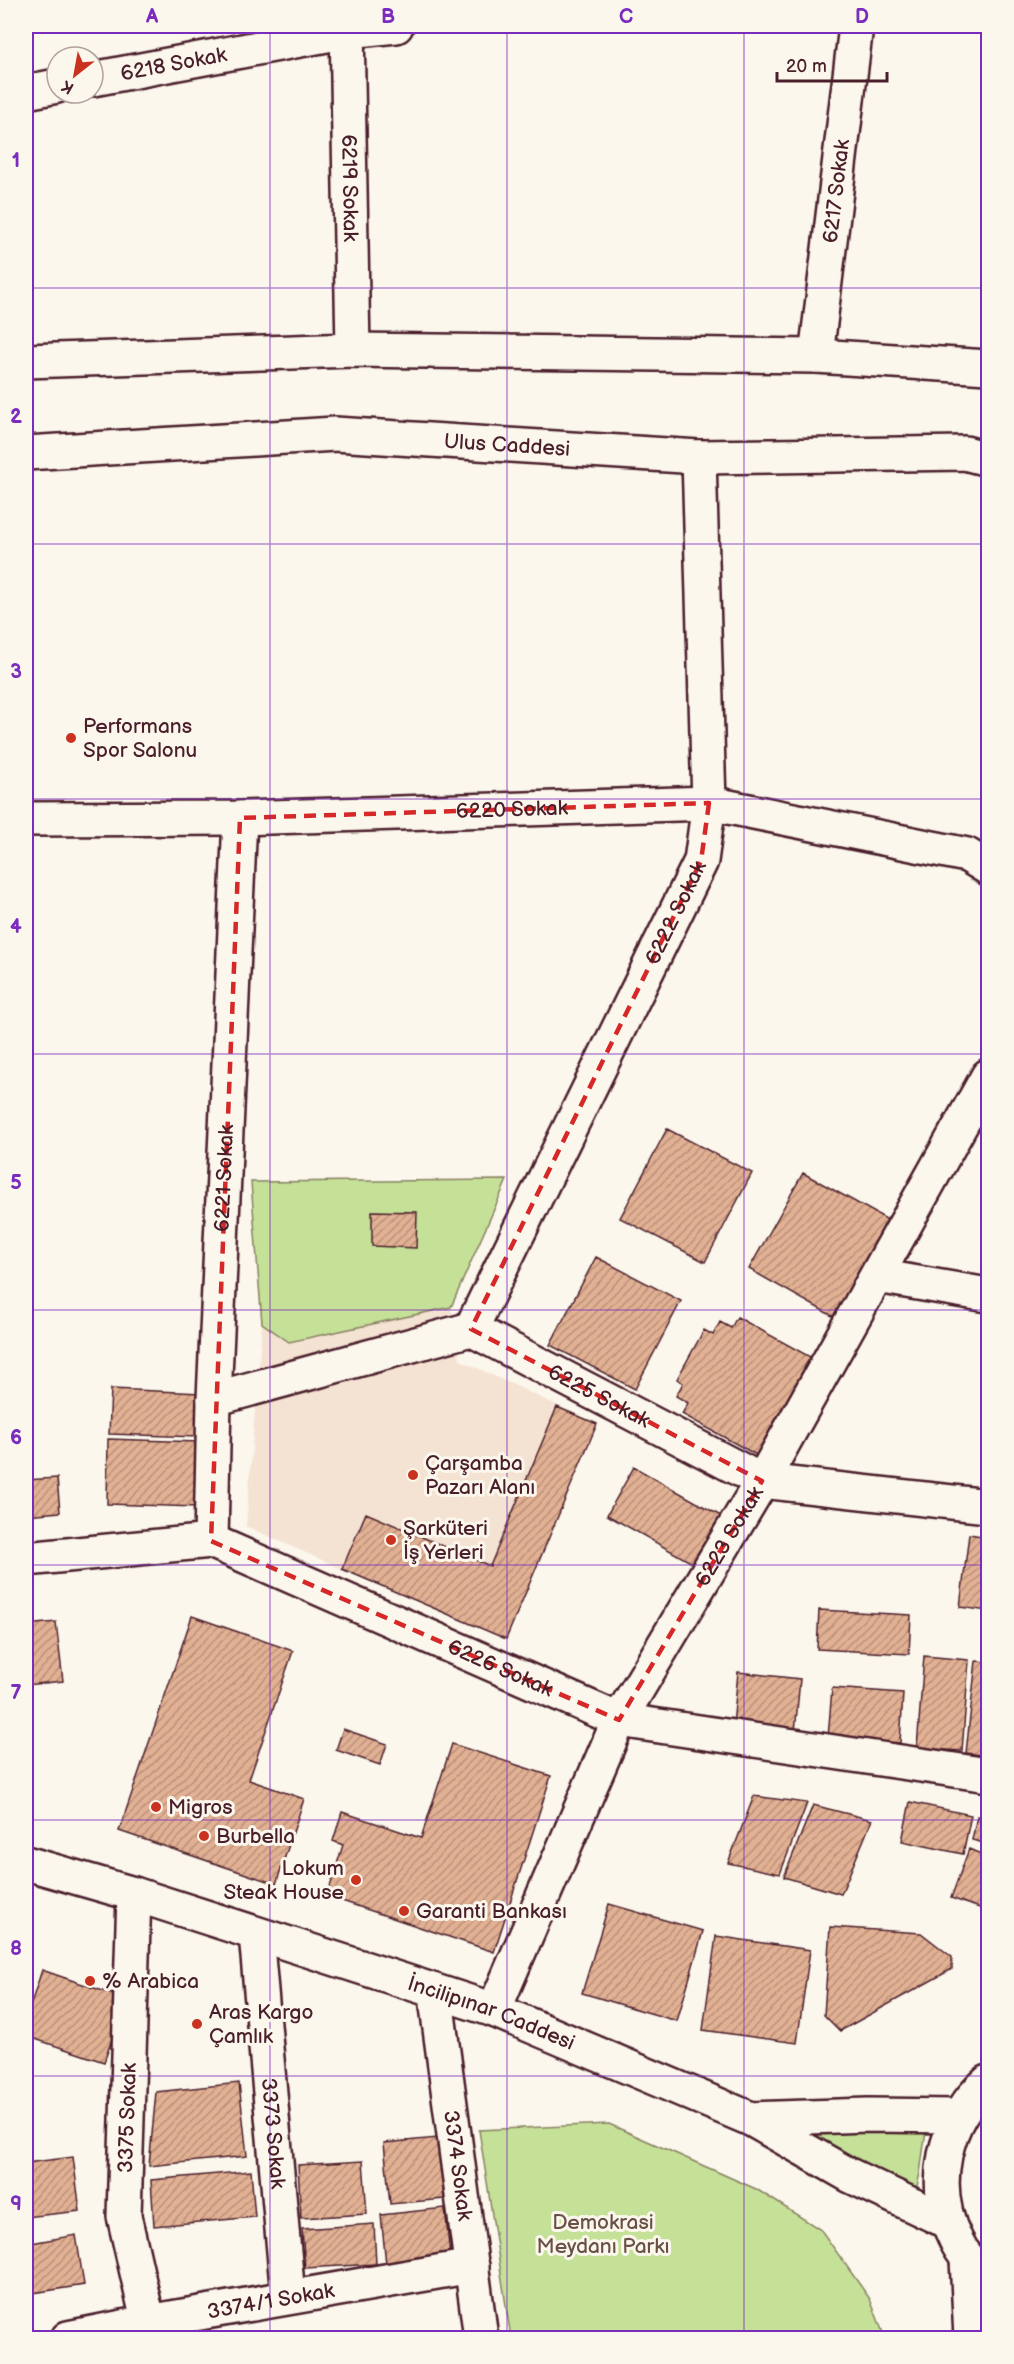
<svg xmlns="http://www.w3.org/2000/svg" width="1014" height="2364" font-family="'Balsamiq Sans',sans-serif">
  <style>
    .built { fill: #f4e2d2 }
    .green { fill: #c5e198; stroke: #888062; stroke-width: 1.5 }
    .building { fill: url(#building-hatch); stroke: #4a1f2b; stroke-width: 1.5 }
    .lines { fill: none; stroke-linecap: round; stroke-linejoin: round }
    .minor-casing { stroke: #4a1f2b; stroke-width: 38 }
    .secondary-casing { stroke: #4a1f2b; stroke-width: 38 }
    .primary-casing { stroke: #4a1f2b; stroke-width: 38 }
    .minor { stroke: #fbf7ec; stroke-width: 33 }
    .secondary { stroke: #fbf7ec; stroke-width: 33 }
    .primary { stroke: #fbf7ec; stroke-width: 33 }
    .marked { fill: none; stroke: #d62828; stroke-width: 4.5; stroke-dasharray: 12 8; stroke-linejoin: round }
    .grid { fill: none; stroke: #7b2cbf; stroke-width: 1.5; stroke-opacity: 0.55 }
    .poi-dot { fill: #c8321e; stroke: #fbf7ec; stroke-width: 2 }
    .labels { text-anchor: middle; stroke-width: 6; stroke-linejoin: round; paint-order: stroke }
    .street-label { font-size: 21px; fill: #4a1f2b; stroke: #fbf7ec }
    .poi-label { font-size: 21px; fill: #4a1f2b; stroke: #fbf7ec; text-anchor: start }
    .park-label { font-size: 21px; fill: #695046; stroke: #fbf7ec }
    .neatline { fill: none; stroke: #7b2cbf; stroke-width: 2 }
    .grid-label { font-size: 20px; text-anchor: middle; font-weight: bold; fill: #7b2cbf }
  </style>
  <defs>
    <pattern id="building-hatch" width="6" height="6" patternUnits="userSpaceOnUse" patternTransform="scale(1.5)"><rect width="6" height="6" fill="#e2b194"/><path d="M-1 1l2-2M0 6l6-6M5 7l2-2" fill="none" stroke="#b98f79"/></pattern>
  </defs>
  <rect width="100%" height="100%" fill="#fbf7ec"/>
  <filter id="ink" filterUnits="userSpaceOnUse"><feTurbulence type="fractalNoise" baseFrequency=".0167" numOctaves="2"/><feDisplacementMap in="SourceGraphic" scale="12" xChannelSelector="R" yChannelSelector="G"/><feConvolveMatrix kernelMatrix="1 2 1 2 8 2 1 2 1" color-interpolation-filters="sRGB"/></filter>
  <g filter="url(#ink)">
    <!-- built -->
    <path class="built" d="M 451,1307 L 460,1360 L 597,1424 L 506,1639 L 342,1569 L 246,1526 L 262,1323 L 289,1342 Z"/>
    <!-- green -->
    <path class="green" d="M 507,1180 L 451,1307 L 289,1342 L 262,1323 L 251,1182 Z
      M 609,2124 L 756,2189 L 821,2230 L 870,2299 L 885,2338 L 511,2338 L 479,2130 Z
      M 793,2128 L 926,2130 L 920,2173 L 914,2199 Z"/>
    <!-- building -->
    <path class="building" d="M 667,1129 L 752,1173 L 705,1262 L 620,1218 Z
      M 803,1173 L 888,1220 L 834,1317 L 749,1269 Z
      M 372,1211 L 417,1212 L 416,1248 L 372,1246 Z
      M 596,1257 L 681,1301 L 635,1389 L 550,1345 Z
      M 737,1317 L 812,1358 L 758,1456 L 682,1414 L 688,1403 L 676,1396 L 683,1383 L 677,1379 L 704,1330 L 713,1335 L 720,1322 L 731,1328 Z
      M 111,1389 L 201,1393 L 199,1437 L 109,1434 Z
      M 557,1407 L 597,1424 L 506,1639 L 342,1569 L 366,1513 L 490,1566 Z
      M 26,1414 L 27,1414 L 31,1470 L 26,1470 Z
      M 108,1439 L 199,1442 L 197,1507 L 107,1504 Z
      M 634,1467 L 728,1520 L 701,1568 L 607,1515 Z
      M 57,1478 L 60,1512 L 26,1515 L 26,1480 Z
      M 969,1534 L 988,1537 L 988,1611 L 960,1607 Z
      M 819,1610 L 911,1615 L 909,1654 L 817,1649 Z
      M 192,1616 L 293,1651 L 249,1780 L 304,1799 L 276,1884 L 119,1831 Z
      M 56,1622 L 63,1681 L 26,1685 L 26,1625 Z
      M 924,1656 L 969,1660 L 962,1751 L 917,1748 Z
      M 976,1661 L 988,1662 L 988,1756 L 966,1753 Z
      M 738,1672 L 800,1679 L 795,1732 L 733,1725 Z
      M 832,1688 L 903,1693 L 900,1743 L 828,1738 Z
      M 343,1729 L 387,1744 L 380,1765 L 336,1750 Z
      M 452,1744 L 551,1776 L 494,1952 L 327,1896 L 343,1845 L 333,1841 L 342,1812 L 421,1838 Z
      M 754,1796 L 807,1803 L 780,1874 L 728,1863 Z
      M 910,1802 L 971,1815 L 963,1854 L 902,1841 Z
      M 813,1805 L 872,1820 L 841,1894 L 784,1877 Z
      M 977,1816 L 988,1818 L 988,1844 L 972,1840 Z
      M 969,1849 L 988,1857 L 988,1911 L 951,1898 Z
      M 609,1904 L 703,1931 L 677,2021 L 582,1993 Z
      M 830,1927 L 921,1933 L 952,1957 L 952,1969 L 840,2031 L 824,2015 Z
      M 716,1936 L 810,1950 L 797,2043 L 703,2030 Z
      M 42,1970 L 126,1999 L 104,2062 L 26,2036 L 26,2019 Z
      M 239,2083 L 247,2156 L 149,2166 L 156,2092 Z
      M 438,2138 L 444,2199 L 390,2204 L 384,2143 Z
      M 73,2157 L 80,2211 L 26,2217 L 26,2163 Z
      M 363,2161 L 367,2214 L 301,2218 L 298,2165 Z
      M 251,2171 L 255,2217 L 154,2226 L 151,2180 Z
      M 445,2208 L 450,2256 L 386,2264 L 381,2215 Z
      M 374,2224 L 376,2264 L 305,2268 L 302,2229 Z
      M 76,2235 L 84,2285 L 26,2294 L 26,2244 Z"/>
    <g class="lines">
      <defs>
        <g id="minor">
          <path id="s1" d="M 347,26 L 353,350"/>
          <path id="s2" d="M 93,79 L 348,31 L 396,26"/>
          <path d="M 26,92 L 57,86"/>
          <path id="s3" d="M 816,356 L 856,26"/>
          <path id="s4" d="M 26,819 L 240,818 L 709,803 L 967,855 L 988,868"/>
          <path d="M 877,1276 L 988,1295"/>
          <path id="s5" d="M 471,1329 L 701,861 L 709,803 L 699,457"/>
          <path id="s6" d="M 214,1399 L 471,1329 L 762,1481 L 988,1506"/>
          <path id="s7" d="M 211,1541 L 214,1399 L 240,818"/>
          <path id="s8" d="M 26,1559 L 211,1541 L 619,1720 L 988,1775"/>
          <path d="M 134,1894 L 124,2216 L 152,2338"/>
          <path id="s9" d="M 256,1934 L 288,2297"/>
          <path id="s10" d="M 435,1991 L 481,2338"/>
          <path id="s11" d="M 494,2010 L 619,1720 L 762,1481 L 988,1076"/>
          <path id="s12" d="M 68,2338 L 148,2322 L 472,2266"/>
        </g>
        <g id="secondary">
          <path id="s13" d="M 26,1863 L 134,1894 L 494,2010 L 751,2119 L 868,2115 L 959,2116"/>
          <path d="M 988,2082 C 943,2120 929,2187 956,2240 C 963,2256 976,2267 988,2278"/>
          <path d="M 751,2119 L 849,2175 L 948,2222"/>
          <path d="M 967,2259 L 971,2338"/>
        </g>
        <g id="primary">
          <path d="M 26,361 L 353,350 L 816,356 L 988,367"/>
          <path id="s14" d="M 26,453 L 335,434 L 699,457 L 965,453 L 988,459"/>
        </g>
      </defs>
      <!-- minor casing -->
      <use href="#minor" class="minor-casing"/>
      <!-- secondary casing -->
      <use href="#secondary" class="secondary-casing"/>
      <!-- primary casing -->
      <use href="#primary" class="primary-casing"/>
      <!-- minor -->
      <use href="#minor" class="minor"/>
      <!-- secondary -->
      <use href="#secondary" class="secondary"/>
      <!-- primary -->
      <use href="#primary" class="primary"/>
    </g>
  </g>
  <!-- marked area -->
  <path class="marked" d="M 709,803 L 701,861 L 471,1329 L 762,1481 L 619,1720 L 211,1541 L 240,818 Z"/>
  <!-- grid -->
  <path class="grid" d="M 270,26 L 270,2338M 507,26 L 507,2338M 744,26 L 744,2338M 26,288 L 988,288M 26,544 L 988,544M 26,799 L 988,799M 26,1054 L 988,1054M 26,1310 L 988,1310M 26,1565 L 988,1565M 26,1820 L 988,1820M 26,2076 L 988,2076"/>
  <!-- markers -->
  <g class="poi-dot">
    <circle cx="71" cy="738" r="6"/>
    <circle cx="413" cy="1475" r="6"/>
    <circle cx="391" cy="1540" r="6"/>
    <circle cx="156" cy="1807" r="6"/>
    <circle cx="204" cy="1836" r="6"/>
    <circle cx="356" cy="1880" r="6"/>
    <circle cx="404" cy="1911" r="6"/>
    <circle cx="90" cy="1981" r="6"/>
    <circle cx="197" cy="2024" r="6"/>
  </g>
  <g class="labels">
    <!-- street labels -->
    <g class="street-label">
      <text dy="7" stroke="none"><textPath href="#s2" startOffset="82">6218 Sokak</textPath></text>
      <text dy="7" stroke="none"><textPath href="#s1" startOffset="162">6219 Sokak</textPath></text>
      <text dy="7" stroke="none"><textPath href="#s3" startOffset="166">6217 Sokak</textPath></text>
      <text dy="7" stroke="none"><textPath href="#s14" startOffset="482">Ulus Caddesi</textPath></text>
      <text dy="7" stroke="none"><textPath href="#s4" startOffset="486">6220 Sokak</textPath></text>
      <text dy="7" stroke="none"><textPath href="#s5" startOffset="464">6222 Sokak</textPath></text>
      <text dy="7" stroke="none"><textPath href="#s7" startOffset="363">6221 Sokak</textPath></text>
      <text dy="7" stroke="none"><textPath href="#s6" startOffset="411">6225 Sokak</textPath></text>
      <text dy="7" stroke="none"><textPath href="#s11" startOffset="530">6223 Sokak</textPath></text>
      <text dy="7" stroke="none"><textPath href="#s8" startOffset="502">6226 Sokak</textPath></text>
      <text dy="7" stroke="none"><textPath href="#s13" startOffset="489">İncilipınar Caddesi</textPath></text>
      <text transform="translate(127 2118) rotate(-88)" y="7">3375 Sokak</text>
      <text dy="7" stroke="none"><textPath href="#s9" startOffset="200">3373 Sokak</textPath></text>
      <text dy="7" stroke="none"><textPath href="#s10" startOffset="176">3374 Sokak</textPath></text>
      <text dy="7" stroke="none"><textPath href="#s12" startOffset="206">3374/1 Sokak</textPath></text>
    </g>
    <!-- poi labels -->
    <g class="poi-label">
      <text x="83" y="733">Performans<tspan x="83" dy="24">Spor Salonu</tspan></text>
      <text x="425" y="1470">Çarşamba<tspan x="425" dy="24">Pazarı Alanı</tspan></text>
      <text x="403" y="1535">Şarküteri<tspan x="403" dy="24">İş Yerleri</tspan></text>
      <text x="168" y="1814">Migros</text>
      <text x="216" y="1843">Burbella</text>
      <text x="344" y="1875" text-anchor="end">Lokum<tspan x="344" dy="24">Steak House</tspan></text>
      <text x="416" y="1918">Garanti Bankası</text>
      <text x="102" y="1988">% Arabica</text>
      <text x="209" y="2019">Aras Kargo<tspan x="209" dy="24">Çamlık</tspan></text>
    </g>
    <!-- park labels -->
    <g class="park-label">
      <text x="603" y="2229">Demokrasi<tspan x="603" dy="24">Meydanı Parkı</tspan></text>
    </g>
  </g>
  <!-- margin -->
  <rect width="1014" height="2364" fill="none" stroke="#fbf7ec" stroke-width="66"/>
  <!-- north arrow -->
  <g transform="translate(75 75) rotate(211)"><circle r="28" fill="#fbf7ec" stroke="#b4a19f" stroke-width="1.5"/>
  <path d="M0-4.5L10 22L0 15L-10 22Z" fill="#c8321e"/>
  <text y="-9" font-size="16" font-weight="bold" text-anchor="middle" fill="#4a1f2b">K</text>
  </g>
  <!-- scale -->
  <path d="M777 72v9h110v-9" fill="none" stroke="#4a1f2b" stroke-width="3"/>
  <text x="786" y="72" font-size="18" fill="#4a1f2b" stroke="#fbf7ec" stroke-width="4.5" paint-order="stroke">20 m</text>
  <rect x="33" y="33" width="948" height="2298" class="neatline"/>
  <g class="grid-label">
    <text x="152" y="23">A</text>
    <text x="388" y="23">B</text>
    <text x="626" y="23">C</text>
    <text x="862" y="23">D</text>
    <text x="16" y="167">1</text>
    <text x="16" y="423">2</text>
    <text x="16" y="678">3</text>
    <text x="16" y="933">4</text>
    <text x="16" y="1189">5</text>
    <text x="16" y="1444">6</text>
    <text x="16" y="1699">7</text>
    <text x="16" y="1955">8</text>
    <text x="16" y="2210">9</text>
  </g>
</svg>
